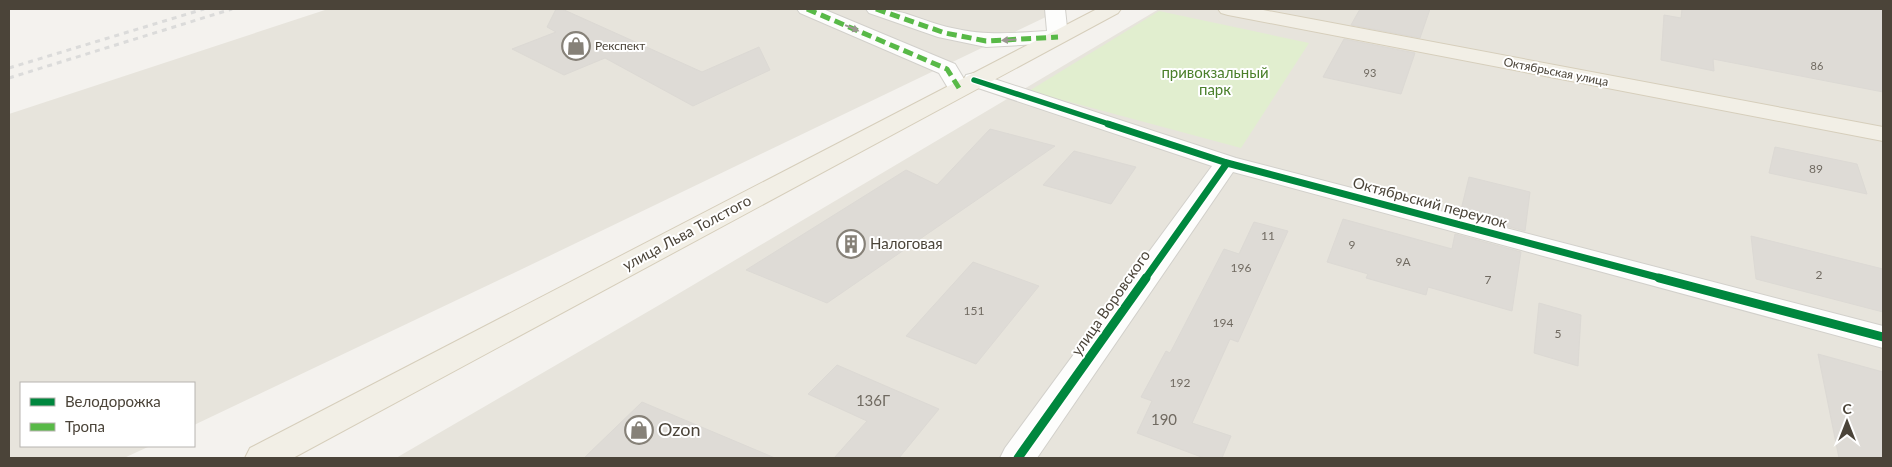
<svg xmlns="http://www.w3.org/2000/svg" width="1892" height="467" font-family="Lato,sans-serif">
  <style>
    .residential { fill: #e7e4dc }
    .green { fill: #e1eecf }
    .building { fill: #dedbd6; stroke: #dcd9d4 }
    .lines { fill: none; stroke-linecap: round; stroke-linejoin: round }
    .minor-casing { stroke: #d2d0cb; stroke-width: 2 }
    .major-casing { stroke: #d6cebb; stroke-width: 2 }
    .minor { fill: #fdfdfc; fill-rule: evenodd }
    .major { fill: #f2efe6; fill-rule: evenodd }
    .rail { stroke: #dbdbda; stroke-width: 3; stroke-dasharray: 5 5; stroke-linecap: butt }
    .quiet { stroke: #58b947; stroke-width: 5; stroke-dasharray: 10 5; stroke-linecap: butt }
    .cycleway-far2-casing { stroke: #fff; stroke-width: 8 }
    .cycleway-far1-casing { stroke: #fff; stroke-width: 10 }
    .cycleway-casing { stroke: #fff; stroke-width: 12 }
    .cycleway-far2 { stroke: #00873e; stroke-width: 5.5 }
    .cycleway-far1 { stroke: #00873e; stroke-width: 7 }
    .cycleway { stroke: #00873e; stroke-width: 9 }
    .oneway { fill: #9b9791 }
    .labels { text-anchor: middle; stroke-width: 4; stroke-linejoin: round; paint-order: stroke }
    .far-number-label { font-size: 11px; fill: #706a61 }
    .far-poi-label { font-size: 12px; fill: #4b4439; stroke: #fff; text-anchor: start }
    .far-street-label { font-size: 12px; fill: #4b4439; stroke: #fff }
    .number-label { font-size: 12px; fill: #706a61 }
    .park-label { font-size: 15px; fill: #4a7f2a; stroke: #fff }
    .street-label { font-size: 15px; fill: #4b4439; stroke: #fff }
    .poi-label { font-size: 15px; fill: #4b4439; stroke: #fff; text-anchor: start }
    .near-number-label { font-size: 15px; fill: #706a61 }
    .near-poi-label { font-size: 18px; fill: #4b4439; stroke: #fff; text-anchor: start }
  </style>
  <rect width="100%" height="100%" fill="#f4f2ee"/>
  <!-- residential -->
  <path class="residential" d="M 328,9 L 1058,9 L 1050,15 L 518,271 L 194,425 L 194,383 L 21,383 L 21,446 L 150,446 L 124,458 L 9,458 L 9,114 Z
    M 1159,9 L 1883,9 L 1883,458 L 396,458 L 661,304 Z"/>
  <!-- green -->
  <path class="green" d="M 1159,11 L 1309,43 L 1241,148 L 1029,91 Z"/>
  <!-- building -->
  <path class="building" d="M 556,9 L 562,9 L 702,72 L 759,47 L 770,70 L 693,106 L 605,58 L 564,75 L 512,49 L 556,32 L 547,27 Z
    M 1360,9 L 1430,9 L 1420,38 L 1351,25 Z
    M 1682,9 L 1883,9 L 1883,92 L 1713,59 L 1714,71 L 1661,60 L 1664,15 L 1681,18 Z
    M 1344,39 L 1415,53 L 1401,94 L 1323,77 Z
    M 990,129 L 1055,146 L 827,303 L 746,270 L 906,170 L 937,185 Z
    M 1775,147 L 1857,164 L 1867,194 L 1769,173 Z
    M 1074,151 L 1136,167 L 1111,204 L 1043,185 Z
    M 1469,177 L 1530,192 L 1525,231 L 1460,214 Z
    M 1343,219 L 1452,249 L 1455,234 L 1521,252 L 1512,311 L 1428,287 L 1426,295 L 1366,278 L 1368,274 L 1327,262 Z
    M 1254,222 L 1288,231 L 1238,342 L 1230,339 L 1192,423 L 1231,436 L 1222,458 L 1204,458 L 1137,433 L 1152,401 L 1141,397 L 1166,351 L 1170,353 L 1224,249 L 1239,254 Z
    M 1751,236 L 1883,269 L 1883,312 L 1756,279 Z
    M 973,262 L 1039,286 L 976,364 L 906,336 Z
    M 1539,303 L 1581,315 L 1578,366 L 1534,353 Z
    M 1818,354 L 1883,372 L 1883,458 L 1839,458 Z
    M 837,365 L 939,409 L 899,458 L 834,458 L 867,421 L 808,394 Z
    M 642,402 L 775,458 L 584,458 Z"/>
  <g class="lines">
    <defs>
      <path id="minor" d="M 797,9 L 823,9 L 955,64 L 964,79 L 966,75 L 974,73 L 982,75 L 1236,158 L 1883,326 L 1883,348 L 1233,172 L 1037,458 L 1000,458 L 1005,448 L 1212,166 L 969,85 L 970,88 L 967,93 L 959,95 L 951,93 L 939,73 L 800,13 Z
        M 866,9 C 903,7 919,21 952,28 C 986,36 1013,33 1047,31 L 1045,9 L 1065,9 L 1068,37 L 1065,41 L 1058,43 L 986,47 L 938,37 L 869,13 Z"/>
      <path id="major" d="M 1097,9 L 1121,9 L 1118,13 L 293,458 L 245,458 L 250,448 Z
        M 1218,9 L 1258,9 L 1883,127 L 1883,141 L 1228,15 L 1221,13 Z"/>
    </defs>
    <!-- minor casing -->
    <use href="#minor" class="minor-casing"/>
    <!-- major casing -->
    <use href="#major" class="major-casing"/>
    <!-- minor -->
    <use href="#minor" class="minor"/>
    <!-- major -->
    <use href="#major" class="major"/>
    <!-- rail -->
    <path class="rail" d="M 9,68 L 204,9
      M 9,78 L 232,9"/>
    <!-- quiet -->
    <path class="quiet" d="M 807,9 L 947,69 L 959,88
      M 876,9 L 945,33 L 986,41 L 1058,37"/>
    <defs>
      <path id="cycleway-far2" d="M 974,80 L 1112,125"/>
      <path id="cycleway-far1" d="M 1108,124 L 1227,163 L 1664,279
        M 1145,279 L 1227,163"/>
      <path id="cycleway" d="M 1659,278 L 1883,337
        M 1018,458 L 1146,278"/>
    </defs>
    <!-- cycleway-far2 casing -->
    <use href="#cycleway-far2" class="cycleway-far2-casing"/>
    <!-- cycleway-far1 casing -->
    <use href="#cycleway-far1" class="cycleway-far1-casing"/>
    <!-- cycleway casing -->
    <use href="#cycleway" class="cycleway-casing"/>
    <!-- cycleway-far2 -->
    <use href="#cycleway-far2" class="cycleway-far2"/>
    <!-- cycleway-far1 -->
    <use href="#cycleway-far1" class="cycleway-far1"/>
    <!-- cycleway -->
    <use href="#cycleway" class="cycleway"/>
  </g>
  <!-- one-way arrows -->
  <defs><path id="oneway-solid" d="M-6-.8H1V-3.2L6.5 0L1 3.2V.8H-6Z" transform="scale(1.25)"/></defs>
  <g class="oneway">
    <use href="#oneway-solid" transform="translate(852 28) rotate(23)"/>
    <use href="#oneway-solid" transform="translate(1009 40) rotate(176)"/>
  </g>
  <!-- icons -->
  <defs>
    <symbol id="shop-ring" viewBox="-11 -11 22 22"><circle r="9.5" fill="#fff" stroke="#868178" stroke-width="1.5"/><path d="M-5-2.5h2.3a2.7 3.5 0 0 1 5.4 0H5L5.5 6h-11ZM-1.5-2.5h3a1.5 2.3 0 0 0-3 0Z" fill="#868178"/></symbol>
    <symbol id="building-ring" viewBox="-11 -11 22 22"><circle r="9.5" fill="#fff" stroke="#868178" stroke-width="1.5"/><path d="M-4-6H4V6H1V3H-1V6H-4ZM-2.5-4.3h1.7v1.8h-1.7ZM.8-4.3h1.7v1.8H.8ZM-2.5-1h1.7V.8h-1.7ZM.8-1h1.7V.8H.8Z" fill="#868178"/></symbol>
  </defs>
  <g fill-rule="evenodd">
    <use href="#shop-ring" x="560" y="30" width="32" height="32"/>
    <use href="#building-ring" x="835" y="228" width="32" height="32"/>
    <use href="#shop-ring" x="623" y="414" width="32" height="32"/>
  </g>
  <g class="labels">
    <!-- far-number labels -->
    <g class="far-number-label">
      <text x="1817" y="70">86</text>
      <text x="1370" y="77">93</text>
    </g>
    <!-- far-poi labels -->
    <g class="far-poi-label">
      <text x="595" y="50">Рекспект</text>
    </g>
    <!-- far-street labels -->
    <g class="far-street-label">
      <text transform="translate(1556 72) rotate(11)" y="4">Октябрьская улица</text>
    </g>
    <!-- number labels -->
    <g class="number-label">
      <text x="1816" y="173">89</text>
      <text x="1268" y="240">11</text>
      <text x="1352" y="249">9</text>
      <text x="1403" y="266">9А</text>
      <text x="1241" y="272">196</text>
      <text x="1819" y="279">2</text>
      <text x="1488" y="284">7</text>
      <text x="974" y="315">151</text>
      <text x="1223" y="327">194</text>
      <text x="1558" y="338">5</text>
      <text x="1180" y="387">192</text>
    </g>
    <!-- park labels -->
    <g class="park-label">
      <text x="1215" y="78">привокзальный<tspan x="1215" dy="17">парк</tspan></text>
    </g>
    <!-- street labels -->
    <g class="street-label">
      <text transform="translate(1430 203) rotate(15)" y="5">Октябрьский переулок</text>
      <text transform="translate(687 233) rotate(-28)" y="5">улица Льва Толстого</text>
      <text transform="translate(1111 303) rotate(-55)" y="5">улица Воровского</text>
    </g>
    <!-- poi labels -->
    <g class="poi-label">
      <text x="870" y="249">Налоговая</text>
    </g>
    <!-- near-number labels -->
    <g class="near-number-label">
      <text x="873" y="406">136Г</text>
      <text x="1164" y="425">190</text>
    </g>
    <!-- near-poi labels -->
    <g class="near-poi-label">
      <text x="658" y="436">Ozon</text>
    </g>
  </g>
  <!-- border -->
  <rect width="1892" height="467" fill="none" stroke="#4b4439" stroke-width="20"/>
  <!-- legend -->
  <rect x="20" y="382" width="175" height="65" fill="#ffffff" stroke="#b7b4b0"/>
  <rect x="30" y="398" width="25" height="8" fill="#00873e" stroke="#b7b4b0"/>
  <text x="65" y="407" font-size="15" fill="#4b4439">Велодорожка</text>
  <rect x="30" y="423" width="25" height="8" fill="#58b947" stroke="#b7b4b0"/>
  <text x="65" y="432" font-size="15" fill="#4b4439">Тропа</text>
  <!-- north arrow -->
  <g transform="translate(1847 422)" stroke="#ffffff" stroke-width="4" paint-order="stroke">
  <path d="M0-4L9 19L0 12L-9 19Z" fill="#4b4439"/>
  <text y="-8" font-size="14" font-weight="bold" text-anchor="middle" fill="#4b4439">С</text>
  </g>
</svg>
